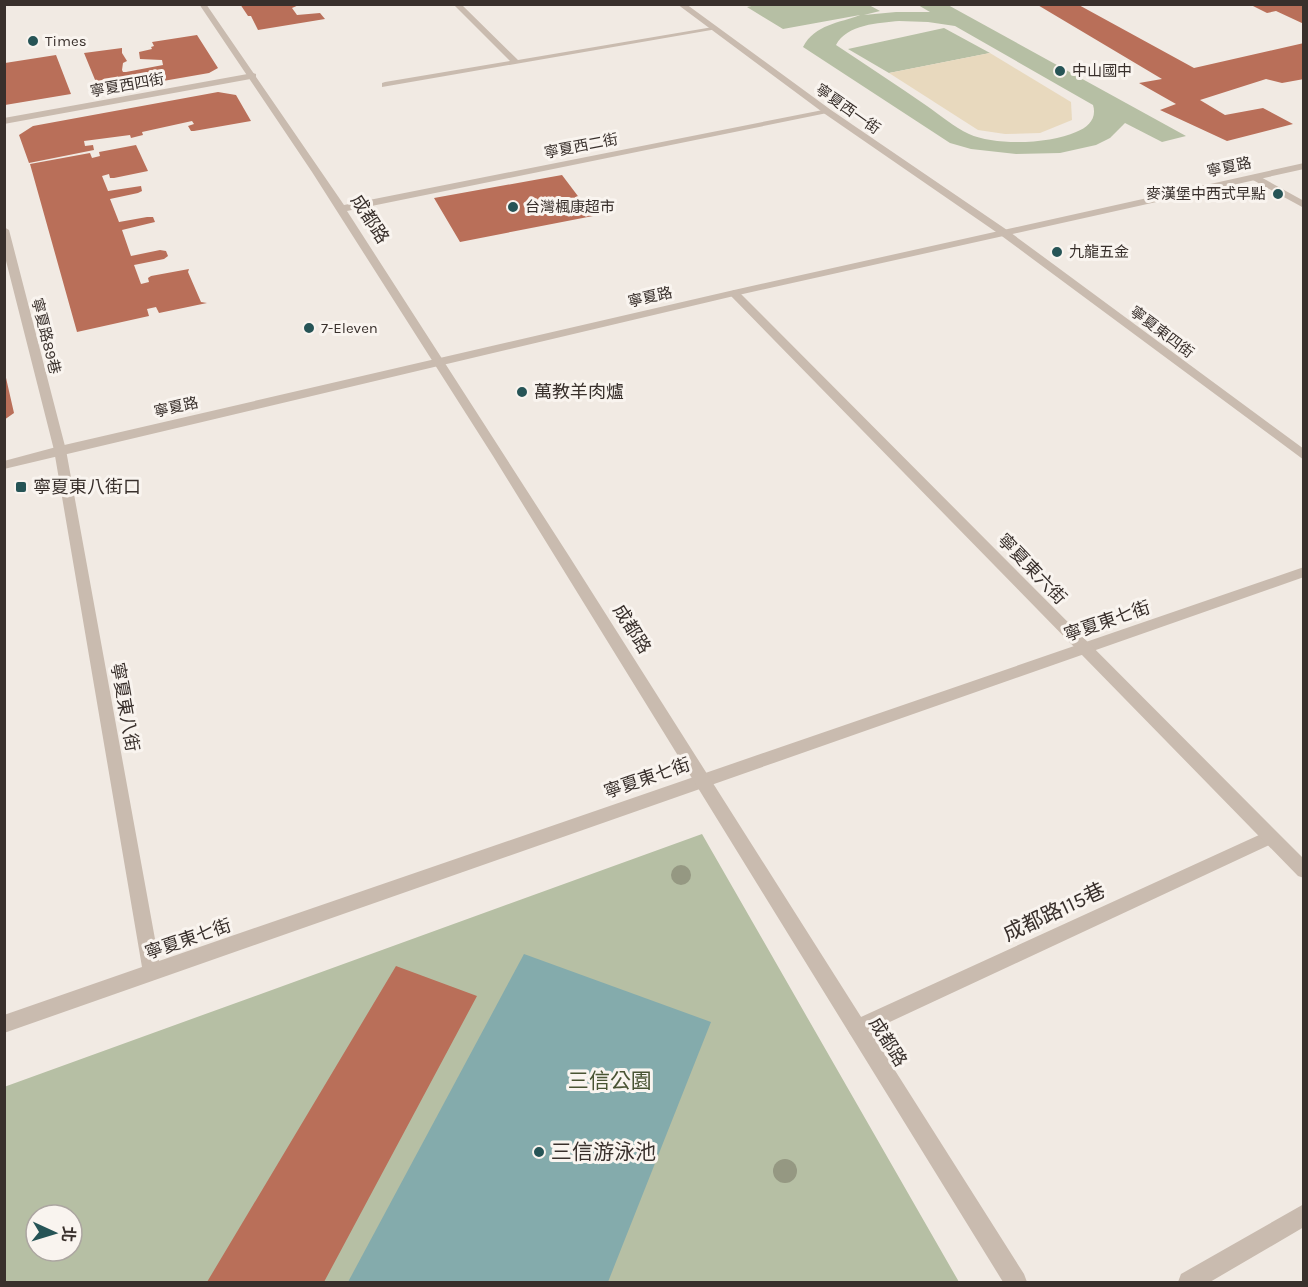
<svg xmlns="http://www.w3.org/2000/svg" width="1308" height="1287" font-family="Karla,'Noto Sans TC',sans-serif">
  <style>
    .green { fill: #b6bfa4; fill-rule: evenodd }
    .sand { fill: #e8d9be }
    .water { fill: #84abac }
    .building { fill: #b96f59 }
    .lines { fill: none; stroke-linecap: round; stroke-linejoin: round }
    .service { fill: #c9bbaf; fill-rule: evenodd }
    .minor { fill: #c9bbaf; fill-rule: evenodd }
    .tertiary { fill: #c9bbaf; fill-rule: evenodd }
    .tree { fill: #959882 }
    .poi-dot { fill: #265456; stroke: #f9f4ef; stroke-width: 2 }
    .labels { text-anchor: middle; stroke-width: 6; stroke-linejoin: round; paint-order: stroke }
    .far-poi-label { font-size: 15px; fill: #39302c; stroke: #f9f4ef; text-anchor: start }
    .far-street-label { font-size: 15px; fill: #39302c; stroke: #f9f4ef }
    .street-label { font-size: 18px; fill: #39302c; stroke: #f9f4ef }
    .poi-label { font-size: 18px; fill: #39302c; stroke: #f9f4ef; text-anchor: start }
    .near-street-label { font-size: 21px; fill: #39302c; stroke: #f9f4ef }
    .near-park-label { font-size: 21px; fill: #495433; stroke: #f9f4ef }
    .near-poi-label { font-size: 21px; fill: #39302c; stroke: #f9f4ef; text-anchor: start }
  </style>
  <rect width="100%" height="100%" fill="#f1eae3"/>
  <!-- green -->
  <path class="green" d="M 760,4 L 869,5 L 880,11 L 864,15 L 896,12 L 930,12 L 918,5 L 948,5 L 1186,136 L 1162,142 L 1125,123 L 1110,138 L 1096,145 L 1060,153 L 1016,154 L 971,149 L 950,143 L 803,47 C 815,24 840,23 860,15 L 783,29 L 747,7 ZM 899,21 L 928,22 L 955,26 L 1093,105 C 1097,118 1089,127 1076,132 C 1050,144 995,146 969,134 C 954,127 940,115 927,106 C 897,85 866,65 836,45 C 847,24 879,23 899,21 Z
    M 944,28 L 990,53 L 889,73 L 848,49 Z
    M 702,834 L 959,1282 L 5,1282 L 4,1087 ZM 36,1215 L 72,1215 L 72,1251 L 36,1251 Z"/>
  <!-- sand -->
  <path class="sand" d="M 990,53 L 1071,102 L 1072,120 L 1040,133 L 1005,134 L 978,130 L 889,73 Z"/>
  <!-- water -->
  <path class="water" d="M 524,954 L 711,1022 L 608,1282 L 348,1282 Z"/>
  <!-- building -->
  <path class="building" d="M 240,4 L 301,4 L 292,8 L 297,15 L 320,13 L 325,19 L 258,30 L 251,16 L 248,16 Z
    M 1036,4 L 1077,4 L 1194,68 L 1304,43 L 1304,79 L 1282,83 L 1266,79 L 1200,100 L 1225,115 L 1263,108 L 1293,124 L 1227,141 L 1160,110 L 1176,104 L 1139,83 L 1162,79 Z
    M 1249,4 L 1304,4 L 1304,24 L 1276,11 L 1267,13 Z
    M 197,35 L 218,68 L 209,73 L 100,92 L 84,53 L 122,48 L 122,53 L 127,61 L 123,63 L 122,70 L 123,72 L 126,72 L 163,65 L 162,60 L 140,59 L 139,52 L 152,49 L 151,47 L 154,46 L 152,42 Z
    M 56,55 L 71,94 L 5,105 L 5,63 Z
    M 218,92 L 236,95 L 251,121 L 194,131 L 191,131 L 188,126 L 194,124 L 192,121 L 142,132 L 143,135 L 131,138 L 130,135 L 84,141 L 85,146 L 93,145 L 94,150 L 29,163 L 19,135 L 33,126 Z
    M 136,145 L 148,171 L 114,178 L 110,178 L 109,174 L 102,176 L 108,191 L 141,186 L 142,191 L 138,193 L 110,199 L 119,222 L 147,217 L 153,217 L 155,222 L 122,230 L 131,256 L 160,250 L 166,251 L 168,256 L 164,259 L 134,265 L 141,284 L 149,282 L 148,278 L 151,276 L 189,269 L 188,272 L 201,302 L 207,303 L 159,313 L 156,307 L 147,309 L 149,316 L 77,332 L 30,164 L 90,153 L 92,158 L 100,156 L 99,152 Z
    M 562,175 L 593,216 L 460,242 L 434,198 Z
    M 4,369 L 14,413 L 4,420 Z
    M 396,966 L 477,996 L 324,1282 L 207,1282 Z"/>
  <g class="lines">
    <!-- service -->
    <path class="service" d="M 677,4 L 686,4 L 831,110 L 1007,230 L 1304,449 L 1304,460 L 999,234 L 825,114 Z
      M 253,73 L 256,74 L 256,78 L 4,124 L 4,118 Z
      M 4,227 L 9,230 L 66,450 L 159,961 L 1304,567 L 1304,577 L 4,1033 L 4,1015 L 142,967 L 54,450 L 4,253 Z
      M 1270,830 L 1276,832 L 1279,837 L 1276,842 L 864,1034 L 857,1037 L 850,1034 L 847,1028 L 850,1022 Z
      M 1304,1204 L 1304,1227 L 1210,1282 L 1178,1282 L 1181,1274 Z"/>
    <!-- minor -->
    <path class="minor" d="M 199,4 L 206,4 L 344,205 L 828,109 L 832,112 L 347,211 L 569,556 L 1024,1274 L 1027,1282 L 1003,1282 L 493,456 L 312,172 Z
      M 453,4 L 461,4 L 518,60 L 713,27 L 717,29 L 382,87 L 382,83 L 385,82 L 510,61 Z
      M 1251,175 L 1257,175 L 1304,201 L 1304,208 L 1251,179 Z
      M 734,290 L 738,291 L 1304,859 L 1304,878 L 1298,876 L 730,295 L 729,293 Z"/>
    <!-- tertiary -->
    <path class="tertiary" d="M 1304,163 L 1304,169 L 734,296 L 4,469 L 4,461 L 60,446 L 734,290 Z"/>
  </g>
  <!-- trees -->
  <g class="tree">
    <circle cx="681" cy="875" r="10"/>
    <circle cx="785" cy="1171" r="12"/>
  </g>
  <!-- markers -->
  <g class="poi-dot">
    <circle cx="33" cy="41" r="6"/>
    <circle cx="1060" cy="71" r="6"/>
    <circle cx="1278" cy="194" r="6"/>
    <circle cx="513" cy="207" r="6"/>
    <circle cx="1057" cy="252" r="6"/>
    <circle cx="309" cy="328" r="6"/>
    <circle cx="522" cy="392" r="6"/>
    <rect x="15" y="481" width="12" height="12" rx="3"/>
    <circle cx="539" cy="1152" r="6"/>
  </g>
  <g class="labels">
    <!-- far-poi labels -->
    <g class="far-poi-label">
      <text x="45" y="46">Times</text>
      <text x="1072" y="76">中山國中</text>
      <text x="1266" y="199" text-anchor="end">麥漢堡中西式早點</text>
      <text x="525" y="212">台灣楓康超市</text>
      <text x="1069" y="257">九龍五金</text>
      <text x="321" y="333">7-Eleven</text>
    </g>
    <!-- far-street labels -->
    <g class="far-street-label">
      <text transform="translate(127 85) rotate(-10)" y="5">寧夏西四街</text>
      <text transform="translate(848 109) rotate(35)" y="5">寧夏西一街</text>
      <text transform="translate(581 146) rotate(-11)" y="5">寧夏西二街</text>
      <text transform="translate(1229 167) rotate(-12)" y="5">寧夏路</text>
      <text transform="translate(650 297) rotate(-13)" y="5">寧夏路</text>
      <text transform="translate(1162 332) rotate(37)" y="5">寧夏東四街</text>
      <text transform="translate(46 336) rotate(76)" y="5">寧夏路89巷</text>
      <text transform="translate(176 407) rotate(-13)" y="5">寧夏路</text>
    </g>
    <!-- street labels -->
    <g class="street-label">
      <text transform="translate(370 219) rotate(57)" y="6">成都路</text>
      <text transform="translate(1032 569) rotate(46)" y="6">寧夏東六街</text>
      <text transform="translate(1107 621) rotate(-19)" y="6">寧夏東七街</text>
      <text transform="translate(632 629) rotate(58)" y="6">成都路</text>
      <text transform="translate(125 707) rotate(80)" y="6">寧夏東八街</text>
      <text transform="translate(647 778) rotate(-19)" y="6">寧夏東七街</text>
      <text transform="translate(188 939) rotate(-19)" y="6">寧夏東七街</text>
      <text transform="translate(888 1042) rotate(58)" y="6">成都路</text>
    </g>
    <!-- poi labels -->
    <g class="poi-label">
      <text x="534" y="398">萬教羊肉爐</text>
      <text x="33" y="493">寧夏東八街口</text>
    </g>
    <!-- near-street labels -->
    <g class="near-street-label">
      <text transform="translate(1054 912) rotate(-25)" y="7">成都路115巷</text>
    </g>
    <!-- near-park labels -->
    <g class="near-park-label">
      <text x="610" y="1088">三信公園</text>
    </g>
    <!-- near-poi labels -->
    <g class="near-poi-label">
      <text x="551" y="1159">三信游泳池</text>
    </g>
  </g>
  <!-- border -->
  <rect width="1308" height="1287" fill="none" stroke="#39302c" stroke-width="12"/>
  <!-- north arrow -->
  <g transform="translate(54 1233) rotate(94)"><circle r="28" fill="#f9f4ef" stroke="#aca6a1" stroke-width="1.5"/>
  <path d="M0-4.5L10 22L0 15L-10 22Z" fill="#265456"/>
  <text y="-9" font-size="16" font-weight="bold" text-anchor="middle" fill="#39302c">北</text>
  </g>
</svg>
